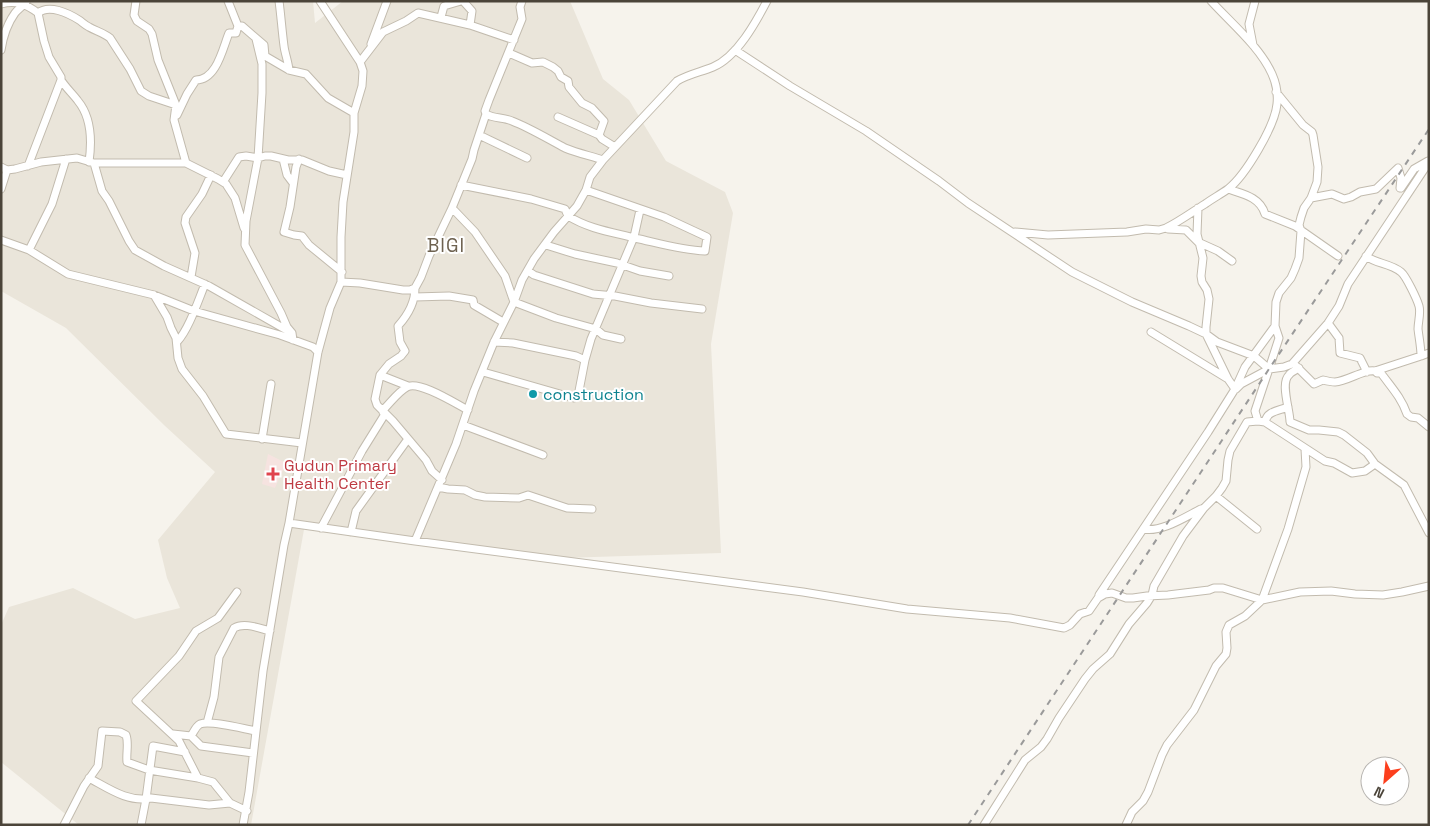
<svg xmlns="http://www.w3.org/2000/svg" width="1430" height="826" font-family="'Space Grotesk',sans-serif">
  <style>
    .residential { fill: #eae5da }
    .medical { fill: #f6e3e0 }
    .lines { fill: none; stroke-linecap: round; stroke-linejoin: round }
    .minor-casing { stroke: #c2bbae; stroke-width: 9 }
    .minor { stroke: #fff; stroke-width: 7 }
    .rail { stroke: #9a9a9a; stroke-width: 2; stroke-dasharray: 6 6; stroke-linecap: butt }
    .culture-dot { fill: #0f9aa8; stroke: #fff; stroke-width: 2 }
    .health-dot { fill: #e0444e; stroke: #fff; stroke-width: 2 }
    .labels { text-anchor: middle; stroke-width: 4; stroke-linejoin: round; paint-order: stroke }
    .culture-label { font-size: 16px; fill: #0d838f; stroke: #fff; text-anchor: start }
    .health-label { font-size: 16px; fill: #be3a42; stroke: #fff; text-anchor: start }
    .quarter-label { font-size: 19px; letter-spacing: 1px; fill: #6e6250; stroke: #fff }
  </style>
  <rect width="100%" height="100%" fill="#f6f3ec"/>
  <!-- residential -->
  <path class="residential" d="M 1,1 L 313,1 L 315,23 L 343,1 L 570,1 L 603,79 L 629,100 L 666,161 L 725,192 L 733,213 L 711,344 L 721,553 L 562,558 L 305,524 L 251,825 L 79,825 L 1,762 L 1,625 L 9,607 L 73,588 L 135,619 L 180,608 L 167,578 L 158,540 L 215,472 L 164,425 L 66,328 L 1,291 Z"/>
  <!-- medical -->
  <path class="medical" d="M 268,454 L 286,463 L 275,488 L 262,484 Z"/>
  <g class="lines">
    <defs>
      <path id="minor" d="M 136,1 L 134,15 L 137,21 L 149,29 L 152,34 L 158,60 L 176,105 L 174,120 L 186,163
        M 279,1 C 281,16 282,31 284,46 C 285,54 288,61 289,70
        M 463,1 L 472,11 L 470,25
        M 1,4 C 16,0 26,4 38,13 L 44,41 L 49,57 L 61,77 L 61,80 C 66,88 73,94 78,101 C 92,118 92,141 89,162
        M 38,13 C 49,4 68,13 79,20 C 82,22 85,25 89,27 C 96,31 104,33 110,38 L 130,69 L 141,91 L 149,96 L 176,105
        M 441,17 L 444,6 L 461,1
        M 238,26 L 242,26 L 264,45 L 265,56 L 289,70 L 306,74 L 328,98 L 354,113
        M 256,39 L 262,64 L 262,93 L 258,158 L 246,221 L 245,245 L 281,313 L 287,327 L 292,333 L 293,340
        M 371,44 L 387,1
        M 1253,45 L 1249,24 L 1255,1
        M 1,50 C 3,37 7,24 15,13 C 18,9 23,6 26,2
        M 735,50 L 790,86 L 866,131 L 939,181 L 968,203 L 1072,272 L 1132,302 L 1189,326 L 1206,334 L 1217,342 L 1254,356 L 1269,369
        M 509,53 L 532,63 L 543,62 L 553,67 L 558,71 L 561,77 L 568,81 L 569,87 L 582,103 L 592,108 L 604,121 L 599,135 L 602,139 L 615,147
        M 360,62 L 383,32 L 406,21 L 418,13 L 470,25 L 514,40
        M 1276,92 L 1303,125 L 1312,132 L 1313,135 L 1318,167 L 1317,182 L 1311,198 L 1304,208 L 1301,217 L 1299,225 L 1301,231 L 1299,258 L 1295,269 L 1291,278 L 1279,293 L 1276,302 L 1275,326 L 1279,338 L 1269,369 L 1284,367 L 1292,364 L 1328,323 L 1339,306 L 1348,284 L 1429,162
        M 486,114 C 494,119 503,117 512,121 C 530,128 548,139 565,148 C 577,153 591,156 603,160
        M 177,115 L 187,94 L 196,80 C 217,80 223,47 229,33 L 236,33 L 238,26 L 228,1
        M 558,117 L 599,135
        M 479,135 L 527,158
        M 283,159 L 287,175 L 293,183
        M 299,159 L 296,167 L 290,207 L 284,232 L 294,235 L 302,236 L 309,245 L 342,272
        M 94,163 L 102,191 L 109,201 L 129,241 L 135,250 L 164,266 L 209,286 L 290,332
        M 28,166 L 61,80
        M 1,167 L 7,170 L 15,169 L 41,162 L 77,158 L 94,163 L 186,163 L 218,179 L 226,184 L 235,198 L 244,228
        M 223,182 L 239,157 L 246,156 L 258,158 L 265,156 L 271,156 L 288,160 L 302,160 L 329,171 L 347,175
        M 461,185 L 531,199 L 565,209 L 568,216 C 589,229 611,232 635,238 C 658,243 681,250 705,251 L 707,237 L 664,217 L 586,190
        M 1401,188 L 1414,169 L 1428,161
        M 1,189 L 7,170
        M 1228,189 C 1243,194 1260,197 1265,214 L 1295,226 L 1338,256
        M 1311,198 L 1332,194 L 1344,199 L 1351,197 L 1360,192 L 1376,189 L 1398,168 L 1401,178 L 1400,188
        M 452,208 L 475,232 L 505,276 L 514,302 L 556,318 L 596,329 L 603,335 L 621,339
        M 1198,208 L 1197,234 L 1203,258 L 1201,276 L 1202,282 L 1207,290 L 1209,299 L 1206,327 L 1206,334 L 1228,379 L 1235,389
        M 1168,229 L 1186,230 L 1198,242 L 1218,251 L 1232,261
        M 1015,232 L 1048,235 L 1127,232 L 1146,229 L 1159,230 L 1166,228 C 1180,221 1192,212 1205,204 C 1212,199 1221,194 1228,189 C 1245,176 1275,126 1277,104 C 1278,95 1276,83 1272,74 C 1260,47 1231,23 1211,1
        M 1,240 L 29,250 L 68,274 L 154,295 L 194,311 L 280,335 L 313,347 L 318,352
        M 546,245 L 575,254 L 617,263 L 640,271 L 669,276
        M 29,250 L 52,204 L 66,159
        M 1366,256 C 1376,264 1390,263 1401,272 C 1406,276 1417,299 1419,306 C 1421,313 1418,322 1418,329 C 1419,338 1421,347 1421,356
        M 528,271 L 534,275 L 593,294 L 615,296 L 651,303 L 702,309
        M 191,277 L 195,253 L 185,223 L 186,217 L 202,194 L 211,175
        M 341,282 L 360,283 L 403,290 L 410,290 L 415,288 L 421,277 L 429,256 L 452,208 L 472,159 L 474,150 L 486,114 L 485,111 L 489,100 L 522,19 L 520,7 L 522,1
        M 415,288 C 415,303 408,315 398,326 L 400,342 L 405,351 L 401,356 L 389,364 L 380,375 L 375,399 L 377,405 L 393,421 L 426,460 L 432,471 L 442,480
        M 154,295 L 167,317 L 171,328 L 176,338 L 178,358 L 182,369 L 203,396 L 226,434 L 302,443
        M 415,297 L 449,296 L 473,300 L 474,305 L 503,322
        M 1328,323 L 1339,338 L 1340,353 L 1360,358 L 1367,372
        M 1151,332 L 1228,379
        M 177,342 C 189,329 198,301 205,284
        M 585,360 L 591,339 L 634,237 L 640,210
        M 1296,366 L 1314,384 L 1323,380 C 1327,381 1331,382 1335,382 C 1348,381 1364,369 1375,371 L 1421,356 L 1429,353
        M 1299,368 C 1296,370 1291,372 1289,375 C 1280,383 1290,410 1290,422 L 1309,430 L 1319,430 L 1338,432 L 1344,435 L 1367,453 L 1375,464 L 1404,485 L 1429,533
        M 1375,371 L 1377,373 L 1381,373 C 1391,387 1401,397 1407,414 L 1411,417 L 1418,418 L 1429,427
        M 483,372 L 574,398 L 578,396 L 585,360 L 576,356 L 513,343 L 494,342
        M 380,375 L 408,386
        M 1236,389 L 1241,384 L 1269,369 L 1255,411 L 1258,421
        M 383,412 L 384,409 C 391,402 398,392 407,387 C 419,380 456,404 468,410
        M 1265,422 C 1267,411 1278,411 1288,407
        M 463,425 L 543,455
        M 262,439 L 271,384
        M 438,487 L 448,489 L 465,490 L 475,495 L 485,497 L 519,498 L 528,495 L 567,508 L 592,509
        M 1216,496 L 1257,529
        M 289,523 L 318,352 L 330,308 L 341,282 L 341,237 L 343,202 L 354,132 L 354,113 L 362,86 L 363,71 L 360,62 L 320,1
        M 321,528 L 362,451 L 385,414
        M 1143,529 C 1161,533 1185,517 1201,509
        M 351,532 L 356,511 L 408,439
        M 415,541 L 456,444 L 474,391 L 494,342 L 514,302 L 522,280 L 534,259 L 554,232 L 577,206 L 586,190 L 590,177 L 603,160 L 677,81 C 689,74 701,72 713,67 C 737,57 756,22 767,1
        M 1099,595 L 1208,432 L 1235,389 L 1245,367 L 1275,326
        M 207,723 L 214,697 L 219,657 L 234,628 C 244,622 258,628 270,631
        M 173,734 L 191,736 C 194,732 195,727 200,724 C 211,720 244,729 256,731
        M 191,736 L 201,746 L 253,753
        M 89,778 C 108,788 128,803 151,798 L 209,805 L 230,803
        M 198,778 L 179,741 L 136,701 L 179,656 L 196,631 L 218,618 L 237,592
        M 64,825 L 84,786 L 98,766 L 102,731 L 120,732 L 126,735 C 129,743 126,753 127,762 L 149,770 L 198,778 L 213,782 L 230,803 L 247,811
        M 141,825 L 146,799 L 153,746 L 185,752
        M 243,825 L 249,792 L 263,671 L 284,545 L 289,523 L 415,541 L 803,592 L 907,609 L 1010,618 L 1064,628 L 1070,625 L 1080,614 L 1089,611 L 1098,598 L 1105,594 L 1112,593 L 1126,598 L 1133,598 L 1147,596 L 1168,595 L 1209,590 L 1214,588 L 1223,588 L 1262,600 L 1300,592 L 1331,591 L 1355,594 L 1383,595 L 1402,592 L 1429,586
        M 984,825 L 1025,760 L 1041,747 L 1047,739 L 1059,718 L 1085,679 L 1093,669 L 1110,654 L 1129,624 L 1147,603 L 1152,595 L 1154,586 L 1183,536 L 1204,508 L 1216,496 L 1222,488 L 1226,481 L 1228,460 L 1230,451 L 1247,422 L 1258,421 L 1265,422 L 1325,461 L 1334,463 L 1352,473 L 1365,471 L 1375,464
        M 1126,825 L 1132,812 L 1143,801 L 1148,792 L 1162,755 L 1167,745 L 1194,710 L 1216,666 L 1226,654 L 1227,648 L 1226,632 L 1229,625 L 1245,616 L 1262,600 L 1288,529 L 1306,467 L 1305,449"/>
    </defs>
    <!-- minor casing -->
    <use href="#minor" class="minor-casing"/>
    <!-- minor -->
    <use href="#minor" class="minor"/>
    <!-- rail -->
    <path class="rail" d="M 968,825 L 1269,369 L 1429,129"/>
  </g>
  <!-- markers -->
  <circle class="culture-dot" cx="533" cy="394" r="5"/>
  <path class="health-dot" d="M270.5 466.5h5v5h5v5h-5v5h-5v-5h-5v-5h5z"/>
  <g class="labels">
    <!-- culture labels -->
    <g class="culture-label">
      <text x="543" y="400">construction</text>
    </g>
    <!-- health labels -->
    <g class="health-label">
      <text x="284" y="471">Gudun Primary<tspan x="284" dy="18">Health Center</tspan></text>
    </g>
    <!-- quarter labels -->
    <g class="quarter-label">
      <text x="446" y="252">BIGI</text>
    </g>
  </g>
  <!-- border -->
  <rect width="1430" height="826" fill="none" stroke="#4b4439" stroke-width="5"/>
  <!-- north arrow -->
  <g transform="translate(1385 781) rotate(207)"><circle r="24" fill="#ffffff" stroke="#b7b4b0"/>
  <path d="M0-4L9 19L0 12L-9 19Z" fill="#fc3f1d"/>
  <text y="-8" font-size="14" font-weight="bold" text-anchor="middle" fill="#4b4439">N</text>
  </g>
</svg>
